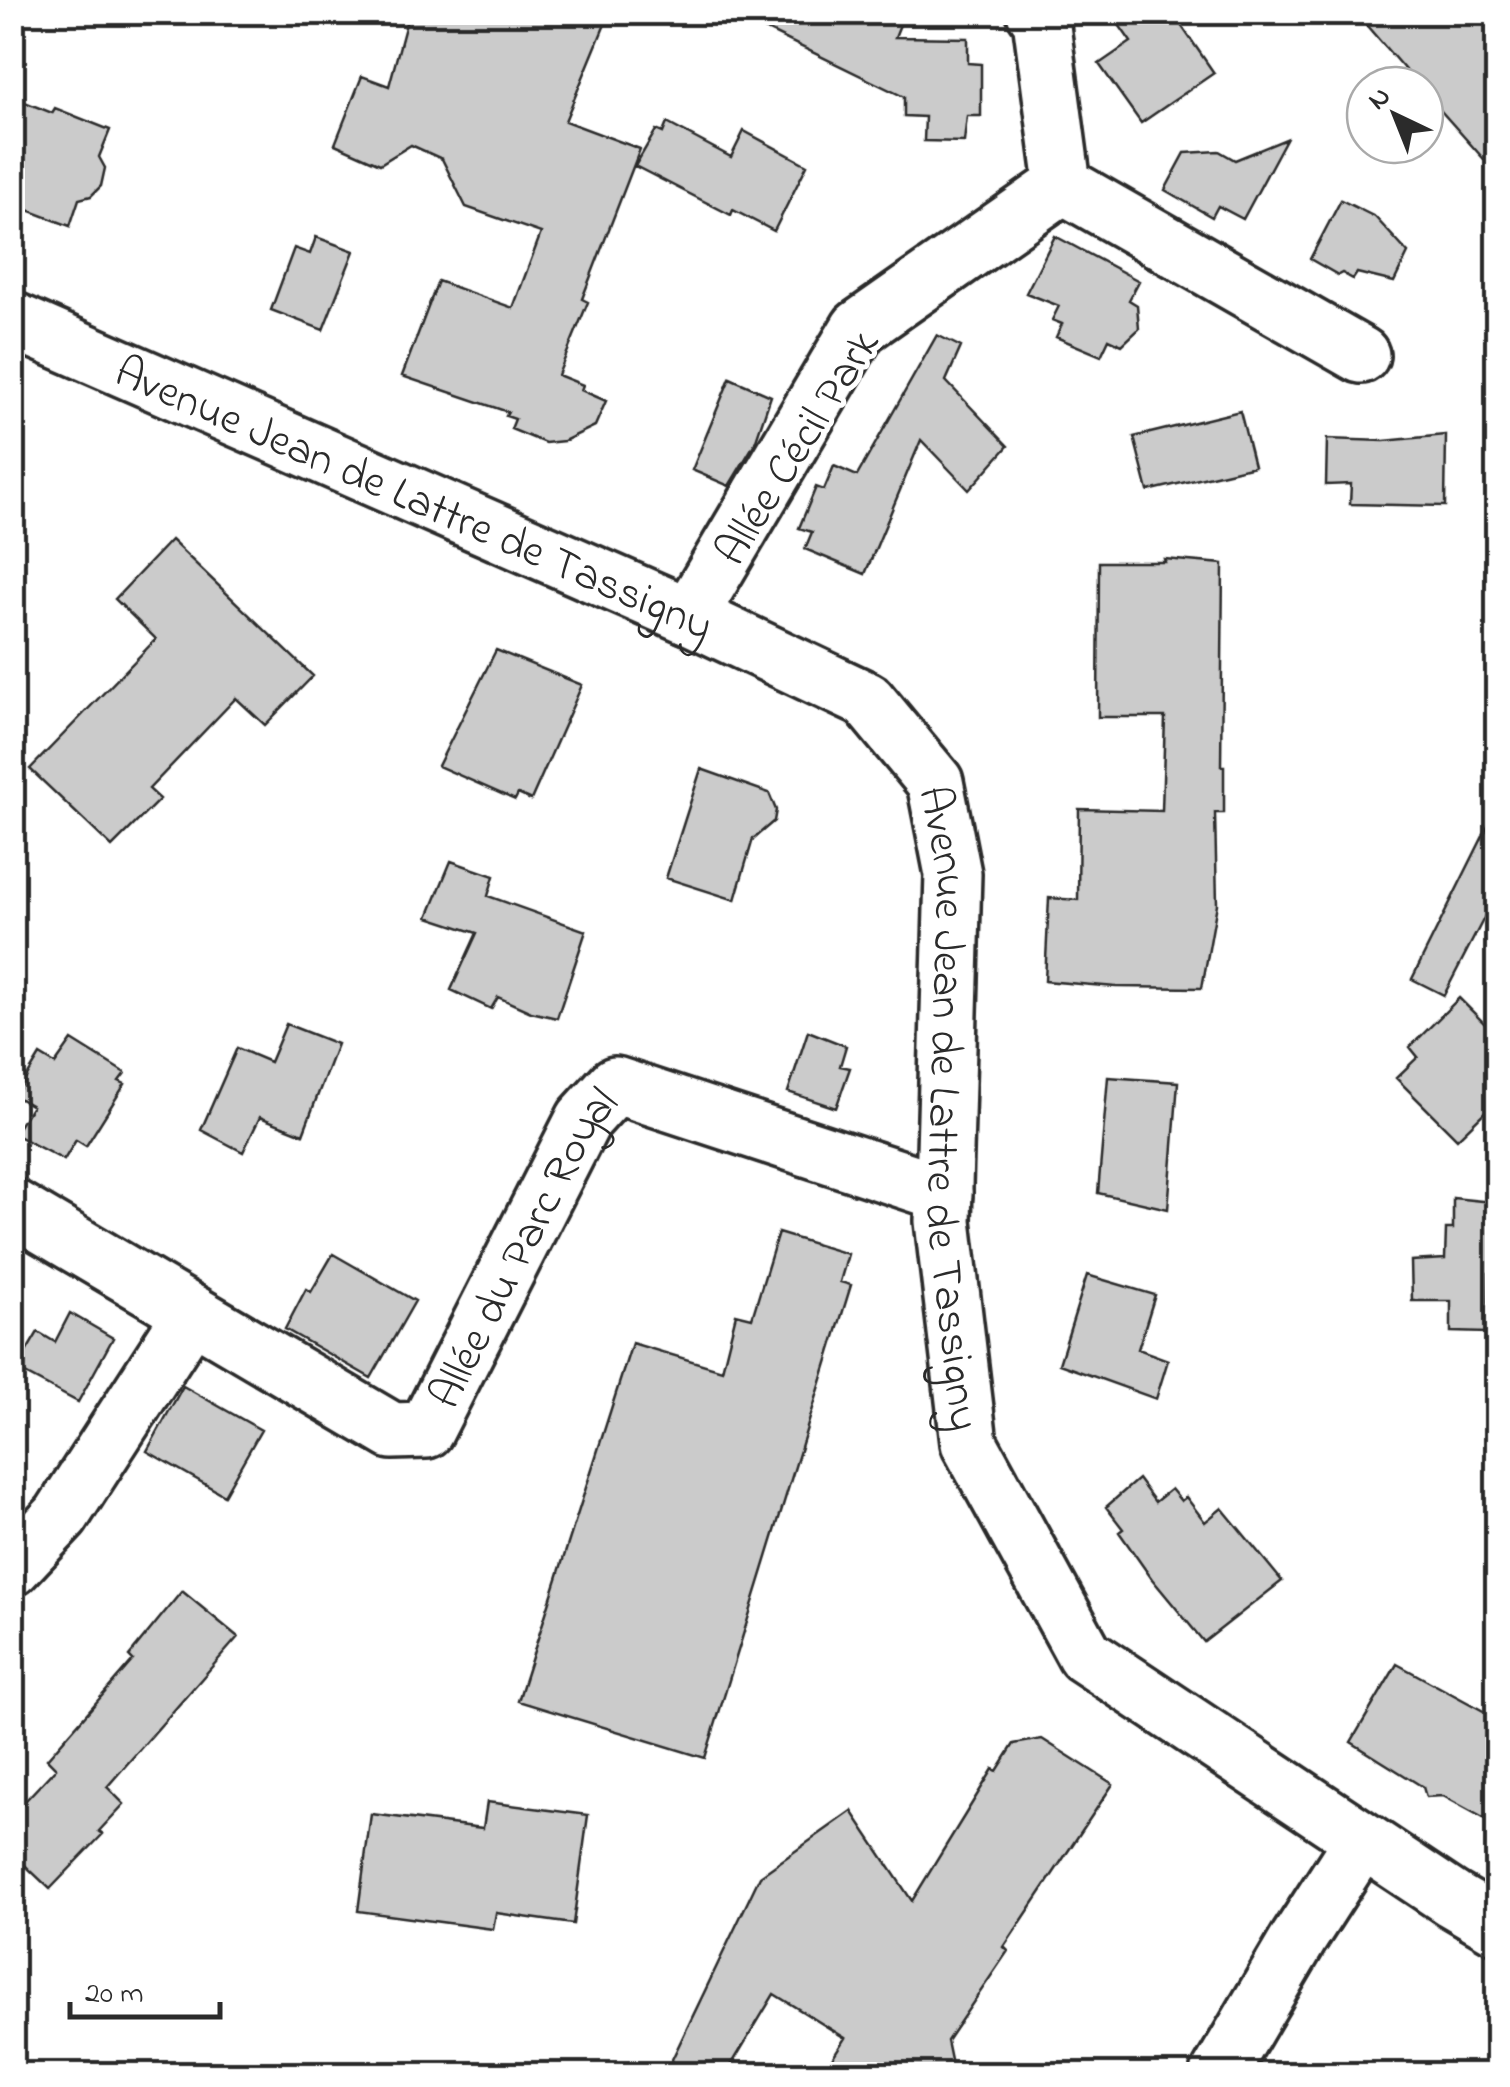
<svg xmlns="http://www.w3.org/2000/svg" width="1510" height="2087" font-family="'Indie Flower',sans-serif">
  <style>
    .building { fill: #cbcbcb; stroke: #2b2b2b; stroke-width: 2.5 }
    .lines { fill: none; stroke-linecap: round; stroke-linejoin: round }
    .minor-casing { stroke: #2b2b2b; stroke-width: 62 }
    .minor { stroke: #fff; stroke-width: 55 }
    .labels { text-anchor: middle; stroke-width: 10; stroke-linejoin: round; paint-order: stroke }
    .street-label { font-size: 45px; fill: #2b2b2b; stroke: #fff }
  </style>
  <rect width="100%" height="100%" fill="#fff"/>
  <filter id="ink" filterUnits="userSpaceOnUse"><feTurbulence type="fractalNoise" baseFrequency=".01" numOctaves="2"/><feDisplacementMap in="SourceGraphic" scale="20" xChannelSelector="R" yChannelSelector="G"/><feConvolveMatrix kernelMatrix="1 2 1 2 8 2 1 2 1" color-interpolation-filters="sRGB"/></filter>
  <g filter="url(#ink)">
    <!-- building -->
    <path class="building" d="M 409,12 L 610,12 L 565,121 L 640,149 L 582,299 L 588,302 L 558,375 L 583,385 L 581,390 L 606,401 L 595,426 L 564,441 L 545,443 L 511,429 L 515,419 L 506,416 L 508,412 L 402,376 L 438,281 L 513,308 L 541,233 L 466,207 L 442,159 L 411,145 L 380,164 L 335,144 L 362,76 L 389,86 Z
      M 730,12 L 905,12 L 895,37 L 968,38 L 968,63 L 981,64 L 981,116 L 967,116 L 964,142 L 924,141 L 925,117 L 904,116 L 904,97 Z
      M 1110,12 L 1172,12 L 1214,73 L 1141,123 L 1099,64 L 1131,42 Z
      M 1355,12 L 1498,12 L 1498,175 L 1425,93 L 1425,85 L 1418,85 Z
      M 12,97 L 52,113 L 55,108 L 110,130 L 99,157 L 105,168 L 101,186 L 91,196 L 79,199 L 70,226 L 12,204 Z
      M 667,123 L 731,157 L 744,131 L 807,165 L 774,231 L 733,210 L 731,215 L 635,166 L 656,130 L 663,133 Z
      M 1286,139 L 1243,219 L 1218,206 L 1212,217 L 1165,190 L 1185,153 L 1219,151 L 1235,160 Z
      M 1341,200 L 1375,217 L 1408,253 L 1394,282 L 1357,273 L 1353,279 L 1342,273 L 1338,275 L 1310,259 Z
      M 1055,236 L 1139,281 L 1129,300 L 1137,305 L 1139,329 L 1122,345 L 1109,339 L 1101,356 L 1056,337 L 1062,324 L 1052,320 L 1059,306 L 1026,293 Z
      M 316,237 L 354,251 L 323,330 L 271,310 L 294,248 L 310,254 Z
      M 937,335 L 961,347 L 946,381 L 1008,446 L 969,490 L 921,440 L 865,574 L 805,549 L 812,532 L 799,528 L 816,487 L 824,490 L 834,466 L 857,476 Z
      M 730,378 L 771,396 L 755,443 L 729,486 L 692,470 Z
      M 1240,411 L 1254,466 L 1148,491 L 1134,437 Z
      M 1446,435 L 1445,506 L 1350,504 L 1351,484 L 1326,485 L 1327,439 L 1384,441 Z
      M 171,540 L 313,676 L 265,725 L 236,698 L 149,789 L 160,799 L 112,847 L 30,769 L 156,639 L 115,599 Z
      M 1164,559 L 1223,564 L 1221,766 L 1224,766 L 1224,813 L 1215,813 L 1217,904 L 1202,988 L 1116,987 L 1045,981 L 1049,898 L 1078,900 L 1079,809 L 1162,811 L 1165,717 L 1098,717 L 1099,562 L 1165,562 Z
      M 496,650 L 582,685 L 531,800 L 518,794 L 515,800 L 438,766 Z
      M 701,769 L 769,793 L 776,810 L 774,821 L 753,839 L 735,900 L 666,878 Z
      M 1498,806 L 1498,891 L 1444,995 L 1412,979 Z
      M 451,861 L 494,876 L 488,896 L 586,931 L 557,1018 L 531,1012 L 498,997 L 491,1009 L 451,990 L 477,933 L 428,917 Z
      M 1459,998 L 1498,1037 L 1498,1099 L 1457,1139 L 1396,1078 L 1418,1057 L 1410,1047 Z
      M 286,1024 L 337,1044 L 303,1134 L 260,1117 L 243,1152 L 201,1130 L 237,1048 L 270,1062 Z
      M 808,1031 L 846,1046 L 840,1066 L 850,1068 L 836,1108 L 788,1092 Z
      M 72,1040 L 125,1073 L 119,1081 L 125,1084 L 86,1146 L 76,1140 L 64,1160 L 14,1134 L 32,1106 L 15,1096 L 40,1055 L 55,1064 Z
      M 1108,1077 L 1178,1082 L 1168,1209 L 1098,1193 Z
      M 1453,1198 L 1491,1202 L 1493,1273 L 1489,1273 L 1488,1333 L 1451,1332 L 1451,1301 L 1412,1301 L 1411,1261 L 1445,1259 L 1446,1229 L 1453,1229 Z
      M 778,1233 L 848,1254 L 840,1282 L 851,1285 L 705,1758 L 518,1701 L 632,1343 L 722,1370 L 736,1314 L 752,1318 Z
      M 333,1254 L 415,1301 L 371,1378 L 285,1329 L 306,1289 L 311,1292 Z
      M 1087,1275 L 1155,1295 L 1138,1349 L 1168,1360 L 1156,1399 L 1059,1364 Z
      M 70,1313 L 113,1338 L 78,1402 L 16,1369 L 38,1332 L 55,1342 Z
      M 183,1386 L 261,1430 L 224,1495 L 147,1451 Z
      M 1138,1479 L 1155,1502 L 1171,1489 L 1181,1501 L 1186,1497 L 1205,1522 L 1222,1508 L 1282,1581 L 1204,1642 L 1152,1579 L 1119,1532 L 1123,1529 L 1106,1507 Z
      M 182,1591 L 238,1637 L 107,1787 L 124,1804 L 99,1831 L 103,1834 L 50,1889 L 12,1853 L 12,1815 L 56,1768 L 47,1759 L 133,1660 L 129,1656 Z
      M 1397,1664 L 1498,1719 L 1498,1826 L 1443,1796 L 1426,1797 L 1423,1787 L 1351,1742 Z
      M 1042,1739 L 1113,1784 L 1004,1947 L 1008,1951 L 947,2041 L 952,2065 L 920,2074 L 822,2074 L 845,2038 L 774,1994 L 726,2074 L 665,2074 L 760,1876 L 852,1811 L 912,1901 L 993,1769 L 997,1771 L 1014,1744 Z
      M 487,1802 L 588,1815 L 573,1924 L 496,1913 L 493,1929 L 358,1911 L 371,1814 L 483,1828 Z"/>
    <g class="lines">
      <defs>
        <g id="minor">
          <path d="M 1063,185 L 1361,355"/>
          <path id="s1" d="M 12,320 L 689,616 L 867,700 L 935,782 L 953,874 L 943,1221 L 969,1443 L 1085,1655 L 1452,1899 L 1498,1926"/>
          <path d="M 689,616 L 859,328 L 1063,185 L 1041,19 L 1035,12"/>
          <path id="s2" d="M 12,1207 L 392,1431 L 426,1430 L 584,1119 L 615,1085 L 944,1193"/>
          <path d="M 12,1568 L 61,1516 L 192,1313"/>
          <path d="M 1219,2074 L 1299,1938 L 1362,1840"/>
        </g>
      </defs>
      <!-- minor casing -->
      <use href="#minor" class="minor-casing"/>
      <!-- minor -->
      <use href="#minor" class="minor"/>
    </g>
  </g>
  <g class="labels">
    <!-- street labels -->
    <g class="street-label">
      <text transform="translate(795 446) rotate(-58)" y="16">Allée Cécil Park</text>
      <text dy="16" stroke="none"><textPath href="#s1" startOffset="440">Avenue Jean de Lattre de Tassigny</textPath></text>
      <text dy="16" stroke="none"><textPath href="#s1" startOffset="1370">Avenue Jean de Lattre de Tassigny</textPath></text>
      <text dy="16" stroke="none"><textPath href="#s2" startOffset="682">Allée du Parc Royal</textPath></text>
    </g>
  </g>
  <!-- margin -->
  <rect width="1510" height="2087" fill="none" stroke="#fff" stroke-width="50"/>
  <rect x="25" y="25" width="1460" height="2037" fill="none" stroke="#2b2b2b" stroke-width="4" filter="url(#ink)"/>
  <!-- north arrow -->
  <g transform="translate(1395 115) rotate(317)"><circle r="48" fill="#ffffff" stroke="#aaaaaa" stroke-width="2.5"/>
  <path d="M0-8L18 38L0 25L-18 38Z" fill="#2b2b2b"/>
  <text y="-15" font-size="28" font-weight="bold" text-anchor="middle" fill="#2b2b2b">N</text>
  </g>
  <!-- scale -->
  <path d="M70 2002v15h150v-15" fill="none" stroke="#2b2b2b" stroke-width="5"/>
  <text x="85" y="2002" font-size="30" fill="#2b2b2b" stroke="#ffffff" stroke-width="8" paint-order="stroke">20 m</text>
</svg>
